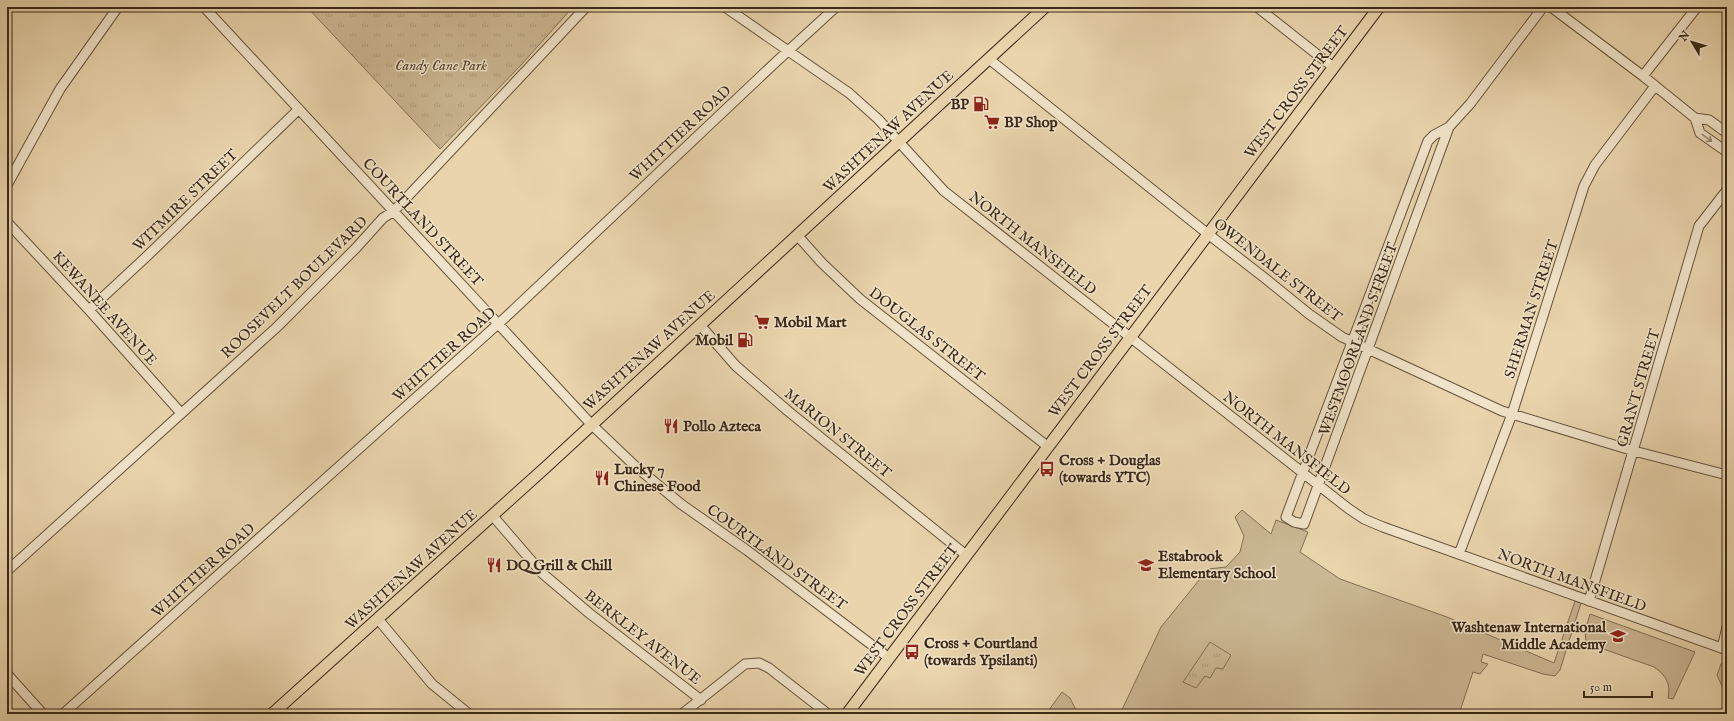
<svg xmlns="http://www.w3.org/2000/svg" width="1734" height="721" font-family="'IM FELL English',serif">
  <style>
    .grass { fill: #cbb793; stroke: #837056 }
    .park { fill: url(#park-tufts); stroke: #837056 }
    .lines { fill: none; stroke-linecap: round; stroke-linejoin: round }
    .minor-casing { stroke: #66543d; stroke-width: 11 }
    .major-casing { stroke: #3b2918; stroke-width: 13 }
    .minor { stroke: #f1e3c9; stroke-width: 9 }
    .major { stroke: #e9d4ac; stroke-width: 11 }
    .oneway { stroke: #968670 }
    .labels { text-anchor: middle; stroke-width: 3; stroke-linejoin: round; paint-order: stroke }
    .park-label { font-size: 15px; font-style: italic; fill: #584531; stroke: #f1e3c9 }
    .street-label { font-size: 15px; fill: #3b2918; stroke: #f1e3c9 }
    .poi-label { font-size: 15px; font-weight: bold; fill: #3b2918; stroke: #f1e3c9; text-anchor: start }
  </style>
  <defs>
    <pattern id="park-tufts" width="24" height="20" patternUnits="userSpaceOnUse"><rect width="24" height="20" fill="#cbb793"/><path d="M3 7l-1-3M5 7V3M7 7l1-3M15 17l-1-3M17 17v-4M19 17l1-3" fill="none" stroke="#af9d7e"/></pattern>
  </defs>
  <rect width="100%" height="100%" fill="#e9d4ac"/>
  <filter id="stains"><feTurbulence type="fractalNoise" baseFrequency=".005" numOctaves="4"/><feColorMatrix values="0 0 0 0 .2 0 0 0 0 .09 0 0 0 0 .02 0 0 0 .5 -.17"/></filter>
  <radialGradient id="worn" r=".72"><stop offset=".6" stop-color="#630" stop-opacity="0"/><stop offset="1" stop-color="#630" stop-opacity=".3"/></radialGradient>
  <!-- grass -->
  <path class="grass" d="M 1242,510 L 1271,534 L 1276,520 L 1308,532 L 1300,552 L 1340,579 L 1447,617 L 1554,663 L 1575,601 L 1581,603 L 1560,670 L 1555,676 L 1543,674 L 1483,654 L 1481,662 L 1488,664 L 1480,674 L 1473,672 L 1459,714 L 1120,714 L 1161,627 L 1208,569 L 1226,567 L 1240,552 L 1244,536 L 1235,517 Z
    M 1590,614 L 1695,652 L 1673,699 L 1668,698 C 1671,684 1666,675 1654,667 L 1592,645 L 1586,641 L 1585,632 Z
    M 1727,660 L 1727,697 L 1717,675 L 1721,664 Z
    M 1062,692 L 1070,698 L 1078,714 L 1046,714 Z"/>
  <!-- park -->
  <path class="park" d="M 307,7 L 573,7 L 521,65 L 440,149 Z
    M 1210,642 L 1231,655 L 1223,669 L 1216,668 L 1210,678 L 1205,676 L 1196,688 L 1183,682 Z"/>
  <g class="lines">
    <defs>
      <path id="minor" d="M 204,7 L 591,424 L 634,465 L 681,504 L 748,551 L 889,658
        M 725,7 L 849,93 L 878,119 L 944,191 L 1349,509 L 1364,519 L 1383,527 L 1727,650
        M 1257,7 L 1333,67
        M 1551,7 L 1643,76 L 1695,118 L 1709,120 L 1727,133
        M 989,59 L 1208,234 L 1266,279 L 1309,314 L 1342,337 L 1502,411 L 1634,451 L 1727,475
        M 1643,76 L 1697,7
        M 1695,118 L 1700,133 L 1727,152
        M 1449,127 L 1304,524 L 1294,522 L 1286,517 L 1428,141 L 1434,135 Z
        M 1449,127 L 1470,104 L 1543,7
        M 7,185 L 60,89 L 118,7
        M 7,222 L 89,310 L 181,413
        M 797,235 L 822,263 L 860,299 L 1047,446
        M 89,310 L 145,258 L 299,109
        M 700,325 L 736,366 L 788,411 L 966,555
        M 492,515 L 542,573 L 589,613 L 701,700
        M 1459,554 L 1512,414 L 1584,186 L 1595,165 L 1655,86
        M 7,571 L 277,327 L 356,248 L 383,218 L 394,211 L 586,7
        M 1589,601 L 1699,226 L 1727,190
        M 378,619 L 432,684 L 469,714
        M 1722,648 L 1727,627
        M 7,674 L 43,714
        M 63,714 L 508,315 L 777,61 L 836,7
        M 682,714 L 745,664 L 759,663 L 769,668 L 828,714"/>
      <path id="major" d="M 272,714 L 546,467 L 1045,7
        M 847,714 L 1379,7"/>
    </defs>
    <!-- minor casing -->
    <use href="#minor" class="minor-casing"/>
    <!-- major casing -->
    <use href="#major" class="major-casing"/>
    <!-- minor -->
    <use href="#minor" class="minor"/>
    <!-- major -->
    <use href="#major" class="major"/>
  </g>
  <!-- one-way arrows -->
  <defs><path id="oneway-shaft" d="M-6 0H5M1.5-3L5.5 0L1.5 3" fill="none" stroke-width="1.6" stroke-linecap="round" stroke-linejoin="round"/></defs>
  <use class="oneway" href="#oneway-shaft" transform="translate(1707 138) rotate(36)"/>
  <!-- icons -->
  <defs>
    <symbol id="fuel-bare" viewBox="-9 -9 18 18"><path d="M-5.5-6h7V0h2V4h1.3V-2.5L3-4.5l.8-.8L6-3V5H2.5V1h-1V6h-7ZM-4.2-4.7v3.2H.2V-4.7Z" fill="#8f2418" stroke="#f1e3c9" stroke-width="2.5" paint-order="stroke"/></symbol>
    <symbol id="supermarket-bare" viewBox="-9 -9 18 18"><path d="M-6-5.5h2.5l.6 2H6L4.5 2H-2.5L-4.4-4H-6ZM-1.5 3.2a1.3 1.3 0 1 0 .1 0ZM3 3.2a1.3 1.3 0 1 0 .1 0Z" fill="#8f2418" stroke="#f1e3c9" stroke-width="2.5" paint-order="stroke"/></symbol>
    <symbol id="restaurant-bare" viewBox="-9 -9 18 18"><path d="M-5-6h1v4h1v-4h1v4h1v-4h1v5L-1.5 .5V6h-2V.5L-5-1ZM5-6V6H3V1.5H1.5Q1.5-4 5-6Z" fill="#8f2418" stroke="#f1e3c9" stroke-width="2.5" paint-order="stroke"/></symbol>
    <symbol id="bus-bare" viewBox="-9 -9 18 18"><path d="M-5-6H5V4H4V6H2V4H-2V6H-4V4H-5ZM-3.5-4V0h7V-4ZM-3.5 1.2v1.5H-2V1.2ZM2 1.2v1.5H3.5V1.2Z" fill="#8f2418" stroke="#f1e3c9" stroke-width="2.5" paint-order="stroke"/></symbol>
    <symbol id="school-bare" viewBox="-9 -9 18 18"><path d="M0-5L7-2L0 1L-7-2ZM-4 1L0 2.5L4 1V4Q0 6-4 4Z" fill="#8f2418" stroke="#f1e3c9" stroke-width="2.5" paint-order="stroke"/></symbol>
  </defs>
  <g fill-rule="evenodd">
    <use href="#fuel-bare" x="970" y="93" width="22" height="22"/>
    <use href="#supermarket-bare" x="981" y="111" width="22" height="22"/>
    <use href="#supermarket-bare" x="751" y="311" width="22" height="22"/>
    <use href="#fuel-bare" x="734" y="329" width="22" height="22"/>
    <use href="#restaurant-bare" x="660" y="415" width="22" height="22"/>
    <use href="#bus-bare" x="1036" y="458" width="22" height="22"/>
    <use href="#restaurant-bare" x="591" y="467" width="22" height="22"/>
    <use href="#restaurant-bare" x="483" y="554" width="22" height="22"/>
    <use href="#school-bare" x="1135" y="554" width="22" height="22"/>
    <use href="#school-bare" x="1607" y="625" width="22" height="22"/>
    <use href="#bus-bare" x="901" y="641" width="22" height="22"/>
  </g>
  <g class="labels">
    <!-- park labels -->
    <g class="park-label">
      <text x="441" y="70">Candy Cane Park</text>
    </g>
    <!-- street labels -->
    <g class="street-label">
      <text transform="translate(1296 92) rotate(-53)" y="5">WEST CROSS STREET</text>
      <text transform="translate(888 131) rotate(-43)" y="5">WASHTENAW AVENUE</text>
      <text transform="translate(680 133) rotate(-43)" y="5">WHITTIER ROAD</text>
      <text transform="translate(185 200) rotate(-44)" y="5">WITMIRE STREET</text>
      <text transform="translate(423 222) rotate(47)" y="5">COURTLAND STREET</text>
      <text transform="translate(1033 243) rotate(38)" y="5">NORTH MANSFIELD</text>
      <text transform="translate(1278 270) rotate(38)" y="5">OWENDALE STREET</text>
      <text transform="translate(294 287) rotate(-44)" y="5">ROOSEVELT BOULEVARD</text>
      <text transform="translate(105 308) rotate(48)" y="5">KEWANEE AVENUE</text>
      <text transform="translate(1531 309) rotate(-72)" y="5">SHERMAN STREET</text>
      <text transform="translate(927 334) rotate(38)" y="5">DOUGLAS STREET</text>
      <text transform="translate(1358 339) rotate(-70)" y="5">WESTMOORLAND STREET</text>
      <text transform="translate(649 350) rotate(-42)" y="5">WASHTENAW AVENUE</text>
      <text transform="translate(1100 351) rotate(-53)" y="5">WEST CROSS STREET</text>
      <text transform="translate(444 354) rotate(-42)" y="5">WHITTIER ROAD</text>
      <text transform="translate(1638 388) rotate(-74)" y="5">GRANT STREET</text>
      <text transform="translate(838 433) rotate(39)" y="5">MARION STREET</text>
      <text transform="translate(1287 443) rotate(38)" y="5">NORTH MANSFIELD</text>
      <text transform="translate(777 557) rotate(36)" y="5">COURTLAND STREET</text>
      <text transform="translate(411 569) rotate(-42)" y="5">WASHTENAW AVENUE</text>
      <text transform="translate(203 570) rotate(-42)" y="5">WHITTIER ROAD</text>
      <text transform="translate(1572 580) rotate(20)" y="5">NORTH MANSFIELD</text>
      <text transform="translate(906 610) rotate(-53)" y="5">WEST CROSS STREET</text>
      <text transform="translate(643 637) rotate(38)" y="5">BERKLEY AVENUE</text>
    </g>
    <!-- poi labels -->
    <g class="poi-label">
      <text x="969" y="109" text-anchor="end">BP</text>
      <text x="1004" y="127">BP Shop</text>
      <text x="774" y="327">Mobil Mart</text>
      <text x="733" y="345" text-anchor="end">Mobil</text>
      <text x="683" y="431">Pollo Azteca</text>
      <text x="1059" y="465">Cross + Douglas<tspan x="1059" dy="17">(towards YTC)</tspan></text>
      <text x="614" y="474">Lucky 7<tspan x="614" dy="17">Chinese Food</tspan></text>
      <text x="1158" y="561">Estabrook<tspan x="1158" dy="17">Elementary School</tspan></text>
      <text x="506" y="570">DQ Grill &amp; Chill</text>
      <text x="1606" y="632" text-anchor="end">Washtenaw International<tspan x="1606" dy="17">Middle Academy</tspan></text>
      <text x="924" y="648">Cross + Courtland<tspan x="924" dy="17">(towards Ypsilanti)</tspan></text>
    </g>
  </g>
  <!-- margin -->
  <rect width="1734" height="721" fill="none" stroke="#e9d4ac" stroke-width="24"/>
  <rect x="8" y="8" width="1718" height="705" fill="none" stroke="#3b2918" stroke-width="2"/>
  <rect x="12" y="12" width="1710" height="697" fill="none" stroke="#3b2918"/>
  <!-- north arrow -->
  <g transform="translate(1692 42) rotate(308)" stroke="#f1e3c9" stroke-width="3" paint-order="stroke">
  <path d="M0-3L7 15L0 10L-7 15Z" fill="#3b2918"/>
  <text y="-6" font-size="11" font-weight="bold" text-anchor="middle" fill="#3b2918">N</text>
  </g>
  <!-- scale -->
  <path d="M1584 691v6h68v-6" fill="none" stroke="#3b2918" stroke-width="2"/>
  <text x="1590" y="691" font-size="12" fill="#3b2918" stroke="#f1e3c9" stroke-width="3" paint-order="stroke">50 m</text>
  <rect width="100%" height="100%" filter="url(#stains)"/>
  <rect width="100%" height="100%" fill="url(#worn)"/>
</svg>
